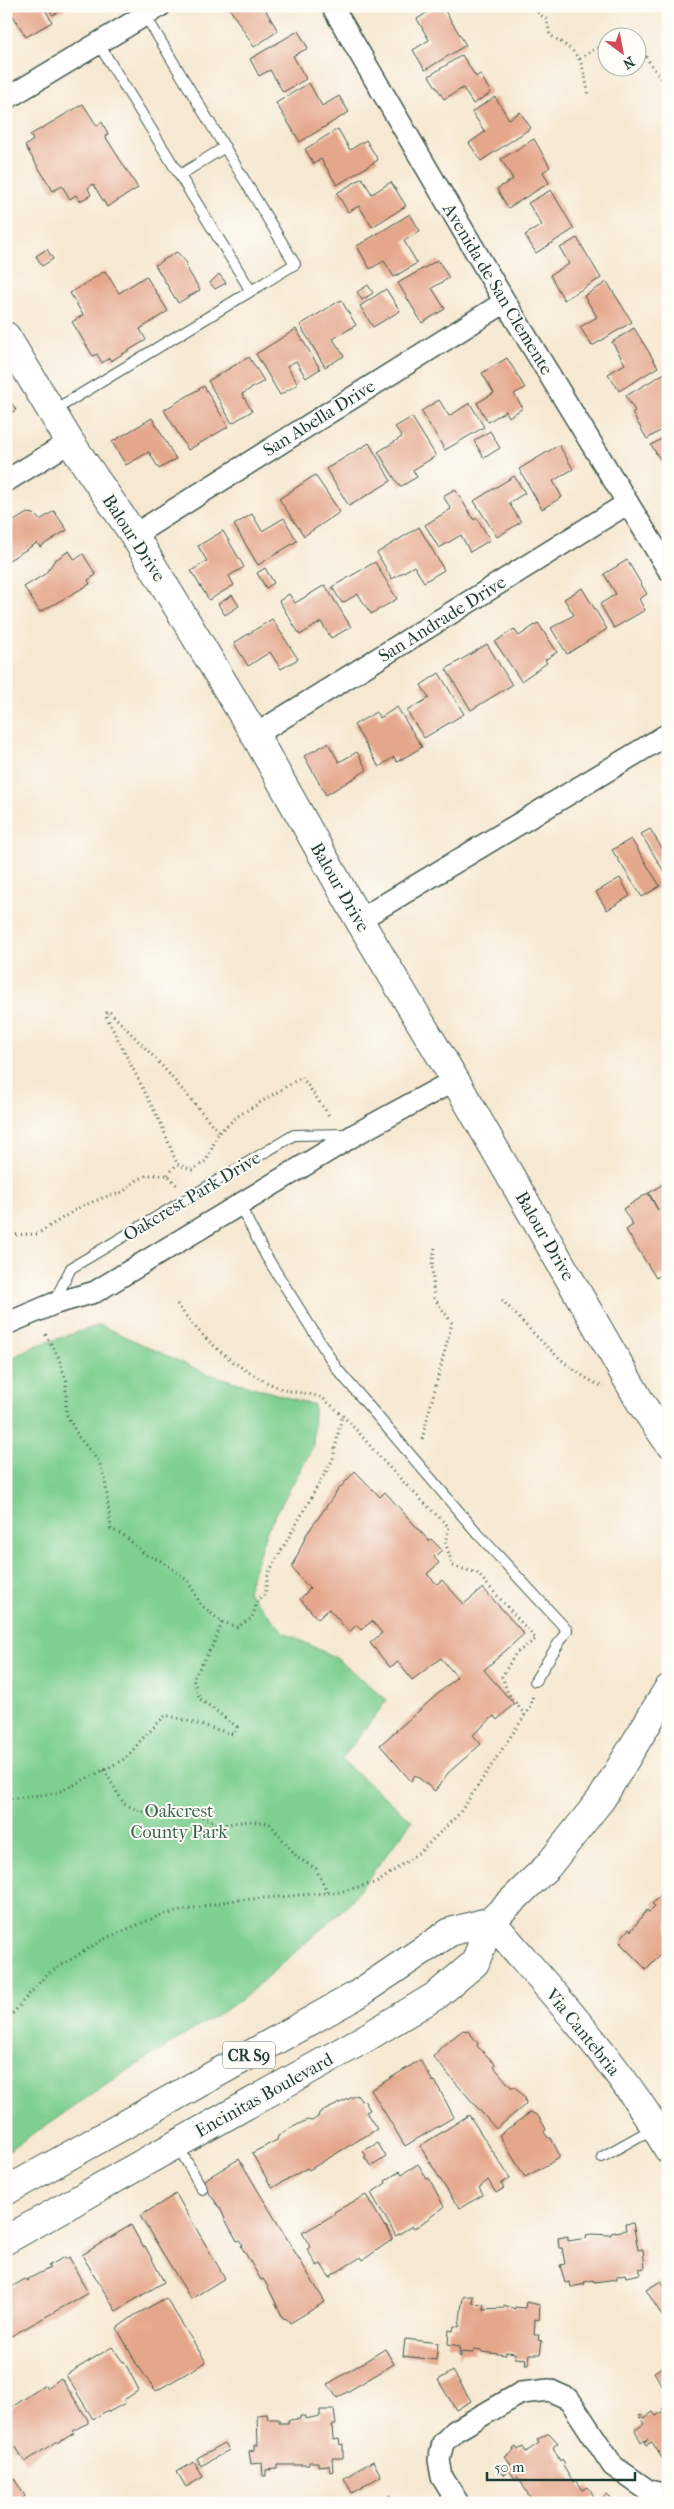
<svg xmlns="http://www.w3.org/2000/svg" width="674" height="2509" font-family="'IM FELL French Canon',serif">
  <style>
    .green { fill: #7ecf90; stroke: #4e8662 }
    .building { fill: #e5a78c }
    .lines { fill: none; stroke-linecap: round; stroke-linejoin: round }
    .lane-casing { stroke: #3f574c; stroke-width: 12 }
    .street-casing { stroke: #3f574c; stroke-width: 24 }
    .secondary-casing { stroke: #3f574c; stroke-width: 30 }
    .primary-casing { stroke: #3f574c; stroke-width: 30 }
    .path { stroke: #3f574c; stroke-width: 3; stroke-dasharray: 1 4; stroke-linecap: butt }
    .lane { stroke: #fff; stroke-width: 10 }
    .street { stroke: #fff; stroke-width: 21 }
    .secondary { stroke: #fff; stroke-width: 28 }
    .primary { stroke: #fff; stroke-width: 28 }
    .labels { text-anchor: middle; stroke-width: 4; stroke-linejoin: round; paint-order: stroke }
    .shield { fill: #fdfcf7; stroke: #62766e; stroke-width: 1 }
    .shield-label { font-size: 16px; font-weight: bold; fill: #1f3d34 }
    .street-label { font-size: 18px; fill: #1f3d34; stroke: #fdfcf7 }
    .park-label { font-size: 18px; fill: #37624b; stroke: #fdfcf7 }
  </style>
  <rect width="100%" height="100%" fill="#fdfcf7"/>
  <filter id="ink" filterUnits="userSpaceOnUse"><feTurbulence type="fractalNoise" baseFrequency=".02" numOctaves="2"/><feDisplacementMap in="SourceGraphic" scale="10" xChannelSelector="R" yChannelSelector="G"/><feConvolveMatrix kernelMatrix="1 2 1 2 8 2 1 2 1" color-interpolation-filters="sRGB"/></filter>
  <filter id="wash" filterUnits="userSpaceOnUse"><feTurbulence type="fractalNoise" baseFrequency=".0096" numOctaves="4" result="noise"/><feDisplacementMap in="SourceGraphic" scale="20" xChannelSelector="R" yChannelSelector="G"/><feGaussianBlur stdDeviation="1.12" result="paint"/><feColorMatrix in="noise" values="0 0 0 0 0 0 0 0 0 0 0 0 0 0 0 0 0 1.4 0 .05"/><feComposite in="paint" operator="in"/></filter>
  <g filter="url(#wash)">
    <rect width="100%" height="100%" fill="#f6e8d1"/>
    <!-- green -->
    <path class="green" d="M 100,1325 L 205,1373 L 314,1405 L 313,1447 L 266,1532 L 247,1591 L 284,1632 L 336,1658 L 387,1700 L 341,1760 L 412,1821 L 348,1905 L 241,2000 L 124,2073 L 6,2152 L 6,1361 L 35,1346 Z"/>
    <g id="blocks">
      <!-- building -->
      <path class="building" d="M 7,6 L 43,6 L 52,22 L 26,37 Z
        M 47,6 L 65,6 L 66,8 L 53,15 Z
        M 228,6 L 273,6 L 266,11 L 278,31 L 254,47 Z
        M 437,6 L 442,6 L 466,45 L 425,70 L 413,50 L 429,40 L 417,19 Z
        M 298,31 L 308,48 L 293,56 L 306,79 L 283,92 L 270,70 L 259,76 L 250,59 Z
        M 462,55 L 476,77 L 480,74 L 491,93 L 473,104 L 463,88 L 444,99 L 429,76 Z
        M 309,83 L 322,106 L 339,96 L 349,112 L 300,142 L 276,103 Z
        M 495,97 L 509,119 L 520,112 L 531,128 L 481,161 L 469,143 L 485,132 L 472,112 Z
        M 83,104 L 97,126 L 102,122 L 108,134 L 105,136 L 138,188 L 107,207 L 93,184 L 88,188 L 91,195 L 80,201 L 76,195 L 70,199 L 62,186 L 53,191 L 25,146 L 33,140 L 30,135 Z
        M 338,129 L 350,150 L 366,140 L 378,160 L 337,185 L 321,159 L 314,164 L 305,149 Z
        M 534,139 L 550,167 L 543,172 L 549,183 L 508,208 L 497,189 L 513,179 L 501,159 Z
        M 362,178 L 372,194 L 391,182 L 406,206 L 372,227 L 359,206 L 348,212 L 337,193 Z
        M 551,190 L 574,229 L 536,253 L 525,235 L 542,225 L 528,203 Z
        M 410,214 L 420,231 L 404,241 L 417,263 L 394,277 L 384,261 L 370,269 L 357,246 Z
        M 577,238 L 601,278 L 564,300 L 550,275 L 569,264 L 560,248 Z
        M 47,249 L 53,259 L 42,266 L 36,256 Z
        M 177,252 L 187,263 L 185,265 L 200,290 L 178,303 L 155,265 Z
        M 438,260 L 449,278 L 432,288 L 445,309 L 422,323 L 398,283 Z
        M 105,271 L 119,293 L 146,276 L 168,311 L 140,329 L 146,340 L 111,361 L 109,358 L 102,363 L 97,354 L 93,356 L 72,322 L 83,315 L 70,293 Z
        M 219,274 L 226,283 L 215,289 L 210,283 Z
        M 607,282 L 632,322 L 592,346 L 580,327 L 597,317 L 584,296 Z
        M 368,285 L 373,293 L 362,300 L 357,292 Z
        M 386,289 L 400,311 L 373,327 L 360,306 Z
        M 341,300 L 356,325 L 333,339 L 344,356 L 325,367 L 300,325 Z
        M 634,328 L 658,367 L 619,391 L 608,374 L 625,364 L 612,342 Z
        M 296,329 L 320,369 L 306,378 L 296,361 L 287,366 L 298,384 L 280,395 L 256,354 Z
        M 249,357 L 264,381 L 242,394 L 252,411 L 232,423 L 208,381 Z
        M 507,358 L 525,388 L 514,394 L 523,408 L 509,417 L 506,411 L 488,422 L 477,403 L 494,393 L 482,373 Z
        M 668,371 L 668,426 L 647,439 L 632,413 L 635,411 L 626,396 Z
        M 204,386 L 228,427 L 188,450 L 164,410 Z
        M 6,394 L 16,410 L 6,416 Z
        M 439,400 L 449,416 L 470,403 L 484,427 L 445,450 L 421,411 Z
        M 412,417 L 436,456 L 413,470 L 417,477 L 400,487 L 378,452 L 402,437 L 395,427 Z
        M 152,418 L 176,459 L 159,469 L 149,452 L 126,465 L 112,442 Z
        M 490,431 L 500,448 L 484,458 L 474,441 Z
        M 668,435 L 668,461 L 663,464 L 651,445 Z
        M 369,443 L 391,481 L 349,506 L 326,469 Z
        M 559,445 L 573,469 L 553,481 L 562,497 L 542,509 L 519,469 Z
        M 315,475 L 340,512 L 304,536 L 279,499 Z
        M 514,476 L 525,493 L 509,503 L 521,522 L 497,537 L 474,501 Z
        M 455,489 L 474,520 L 477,518 L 490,540 L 470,552 L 461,535 L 439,548 L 425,525 L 451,509 L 443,496 Z
        M 54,511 L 67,530 L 40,547 L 37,543 L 6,562 L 6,526 L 27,513 L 34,514 L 40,520 Z
        M 252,514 L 262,531 L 284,518 L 297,541 L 258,565 L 234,525 Z
        M 419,527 L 444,570 L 424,582 L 414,566 L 392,579 L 377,553 Z
        M 223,531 L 244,567 L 229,576 L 234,585 L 209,600 L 191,571 L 207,561 L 198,546 Z
        M 69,551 L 75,560 L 83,554 L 96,575 L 88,580 L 90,584 L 40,612 L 24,587 L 45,574 L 55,560 Z
        M 627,560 L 647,594 L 639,599 L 645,610 L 614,628 L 600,604 L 616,594 L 604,574 Z
        M 375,562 L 397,599 L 371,614 L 358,594 L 342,603 L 332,587 Z
        M 265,568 L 274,583 L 266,588 L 257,573 Z
        M 325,585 L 351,627 L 331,638 L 321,622 L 300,635 L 279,601 L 289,594 L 295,603 Z
        M 582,588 L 607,629 L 567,654 L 551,628 L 574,615 L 564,599 Z
        M 232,595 L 239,606 L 225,615 L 218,604 Z
        M 272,619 L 298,659 L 281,669 L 270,652 L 248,666 L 234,643 Z
        M 538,623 L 557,652 L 545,660 L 547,663 L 521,681 L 495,642 L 514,629 L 519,636 Z
        M 487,644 L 512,685 L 471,710 L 446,669 Z
        M 439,673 L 464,714 L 424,738 L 407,711 L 429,698 L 421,685 Z
        M 397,707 L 422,747 L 397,762 L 394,757 L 379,767 L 354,725 L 376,712 L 380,718 Z
        M 328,743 L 339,762 L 357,752 L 367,770 L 326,795 L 304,756 Z
        M 650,829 L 668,858 L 668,878 L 641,834 Z
        M 631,839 L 660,886 L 642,897 L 612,850 Z
        M 620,878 L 630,896 L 607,910 L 596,892 Z
        M 668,1181 L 668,1282 L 662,1274 L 656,1278 L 626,1230 L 633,1225 L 623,1209 L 648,1193 L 658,1210 L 649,1193 Z
        M 355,1471 L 380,1497 L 385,1492 L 429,1541 L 431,1539 L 442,1550 L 434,1557 L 439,1563 L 427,1574 L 437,1584 L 442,1580 L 464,1604 L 483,1588 L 524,1634 L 484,1670 L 514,1704 L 497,1720 L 494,1716 L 473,1735 L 481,1744 L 448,1773 L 435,1791 L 415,1775 L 411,1781 L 380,1745 L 457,1677 L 441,1658 L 412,1680 L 398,1662 L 390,1667 L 370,1643 L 382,1633 L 372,1621 L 361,1630 L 357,1625 L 349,1632 L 329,1609 L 318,1619 L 300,1599 L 310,1589 L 292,1568 L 306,1535 L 338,1490 Z
        M 668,1893 L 668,1947 L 646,1969 L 620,1943 L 623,1940 L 621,1938 L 629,1929 L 631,1931 L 647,1910 L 649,1912 L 655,1906 L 652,1904 L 661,1895 L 663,1898 Z
        M 463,2030 L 468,2031 L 478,2043 L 477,2046 L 495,2064 L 494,2067 L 511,2087 L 515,2087 L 525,2098 L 526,2104 L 496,2129 L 433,2057 L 441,2047 Z
        M 420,2060 L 433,2082 L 435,2081 L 454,2117 L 405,2146 L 371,2090 Z
        M 357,2095 L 361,2101 L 364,2100 L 370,2110 L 366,2112 L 377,2129 L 309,2170 L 307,2168 L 272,2188 L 252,2153 L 277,2140 L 278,2136 L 291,2128 L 307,2120 L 312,2121 L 318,2117 L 319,2113 Z
        M 531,2112 L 538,2116 L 546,2129 L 544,2132 L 548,2138 L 551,2138 L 559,2154 L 559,2157 L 549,2164 L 525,2177 L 499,2135 Z
        M 469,2115 L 510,2178 L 501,2184 L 504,2188 L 496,2193 L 488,2180 L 479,2188 L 483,2195 L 460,2208 L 453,2200 L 420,2146 Z
        M 378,2143 L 386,2157 L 372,2166 L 364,2157 L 366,2156 L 363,2151 Z
        M 239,2159 L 325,2302 L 290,2323 L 287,2319 L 283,2318 L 267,2285 L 263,2279 L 261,2280 L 241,2246 L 243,2245 L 239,2240 L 237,2241 L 227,2223 L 220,2208 L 204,2186 L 204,2180 Z
        M 418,2164 L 427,2179 L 429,2178 L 444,2207 L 414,2229 L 412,2226 L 396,2236 L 371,2193 L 386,2183 L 385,2181 L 400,2171 L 402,2174 Z
        M 176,2194 L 225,2278 L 191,2299 L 140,2216 Z
        M 366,2195 L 385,2227 L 386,2226 L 393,2239 L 363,2260 L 361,2257 L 332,2275 L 330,2278 L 321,2264 L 317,2266 L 307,2249 L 310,2247 L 302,2232 L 305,2230 L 306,2231 L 335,2214 L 334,2212 Z
        M 633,2223 L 638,2250 L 643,2249 L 644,2258 L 645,2268 L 639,2269 L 640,2274 L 626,2277 L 625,2274 L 617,2276 L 617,2279 L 594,2282 L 593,2280 L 584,2282 L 585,2284 L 571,2287 L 570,2282 L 565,2283 L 560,2265 L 565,2264 L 562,2248 L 559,2248 L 558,2238 L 568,2236 L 568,2241 L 587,2238 L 586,2235 L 592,2234 L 611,2235 L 611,2233 L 626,2230 L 625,2224 Z
        M 131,2225 L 143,2247 L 145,2246 L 164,2282 L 116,2311 L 82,2255 Z
        M 65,2257 L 66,2259 L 69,2257 L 88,2293 L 6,2339 L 8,2289 L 25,2279 L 29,2281 L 28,2279 L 50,2268 L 48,2266 Z
        M 661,2281 L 668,2292 L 668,2325 L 646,2290 Z
        M 470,2296 L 473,2296 L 472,2303 L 484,2304 L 483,2309 L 504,2308 L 504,2305 L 515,2309 L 515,2307 L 525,2308 L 526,2302 L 540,2305 L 539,2320 L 535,2319 L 534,2335 L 539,2335 L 538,2340 L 542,2341 L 540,2354 L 529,2354 L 528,2365 L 525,2365 L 526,2359 L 515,2358 L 515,2353 L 506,2352 L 506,2355 L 482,2352 L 482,2350 L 474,2349 L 473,2353 L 461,2352 L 461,2357 L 459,2356 L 460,2346 L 448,2344 L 449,2330 L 453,2331 L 454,2326 L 459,2327 L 463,2297 Z
        M 166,2298 L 206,2362 L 156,2391 L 136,2363 L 117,2328 L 135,2315 Z
        M 405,2339 L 438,2343 L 436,2360 L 403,2356 Z
        M 112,2347 L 123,2362 L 124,2361 L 139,2390 L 124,2400 L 125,2403 L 109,2412 L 108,2410 L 93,2419 L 66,2375 Z
        M 385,2349 L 394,2364 L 337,2398 L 328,2384 Z
        M 668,2364 L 668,2383 L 662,2386 L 654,2372 Z
        M 453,2371 L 471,2401 L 456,2410 L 438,2380 Z
        M 61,2378 L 88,2420 L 88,2423 L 72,2431 L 74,2433 L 58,2443 L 57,2441 L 25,2462 L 16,2447 L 12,2450 L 6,2440 L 6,2411 L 45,2385 L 47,2388 Z
        M 668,2405 L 668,2468 L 652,2442 L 646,2445 L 644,2442 L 648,2439 L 641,2442 L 635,2430 L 644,2424 L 639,2415 L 641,2414 L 644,2418 L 653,2412 L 656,2416 L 664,2411 L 662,2409 Z
        M 320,2410 L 334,2410 L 336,2425 L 332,2425 L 333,2440 L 339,2439 L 340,2445 L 343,2444 L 343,2458 L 332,2458 L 333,2471 L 330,2472 L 329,2465 L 318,2466 L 318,2462 L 309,2462 L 309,2465 L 277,2465 L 277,2469 L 266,2470 L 266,2476 L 263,2476 L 262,2463 L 251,2464 L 249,2451 L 254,2450 L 254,2445 L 258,2445 L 257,2415 L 267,2414 L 268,2419 L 279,2419 L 279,2423 L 288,2423 L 288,2420 L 300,2419 L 300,2416 L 305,2416 L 305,2419 L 320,2416 Z
        M 549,2433 L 558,2443 L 553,2447 L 560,2461 L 562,2459 L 565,2464 L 563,2466 L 573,2482 L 576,2480 L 583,2490 L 588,2487 L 590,2489 L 594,2497 L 588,2501 L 533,2503 L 518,2477 L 515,2479 L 509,2470 L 503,2475 L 500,2472 L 511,2465 L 505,2457 L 514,2451 L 513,2449 L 516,2447 L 518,2450 L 523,2447 L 526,2452 L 539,2443 L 537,2440 L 538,2439 Z
        M 225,2443 L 229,2450 L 201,2466 L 197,2458 Z
        M 373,2461 L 381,2476 L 352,2493 L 344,2478 Z
        M 194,2462 L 203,2477 L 186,2487 L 177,2472 Z
        M 6,2466 L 25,2496 L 18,2503 L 6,2503 Z
        M 607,2494 L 617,2503 L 600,2503 Z
        M 390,2495 L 395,2503 L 377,2503 Z"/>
    </g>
  </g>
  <g filter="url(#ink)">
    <use href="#blocks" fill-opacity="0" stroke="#3f574c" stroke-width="1"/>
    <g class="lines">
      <defs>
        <path id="lane" d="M 98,43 L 251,291 L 295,264 L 145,15
          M 180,175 L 225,147
          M 53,411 L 251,291
          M 240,1206 L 266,1256 L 337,1369 L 479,1535 L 567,1630 L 535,1681
          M 54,1302 L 71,1268 L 294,1135 L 348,1134
          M 178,2146 L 202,2189
          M 602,2157 L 668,2120"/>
        <path id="street" d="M 332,6 L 505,302 L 668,569
          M 6,99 L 160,6
          M 6,481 L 70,442
          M 134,535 L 505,302
          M 255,735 L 628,503
          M 359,920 L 668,734
          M 6,1324 L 53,1304 L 95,1292 L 356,1134 L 455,1080
          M 458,2503 L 442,2477 L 439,2460 L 443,2443 L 455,2431 L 521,2393 L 549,2390 L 569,2399 L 613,2466 L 649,2491 L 668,2495"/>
        <path id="secondary" d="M 6,336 L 70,442 L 134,535 L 255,735 L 359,920 L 455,1080 L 641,1403 L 668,1442
          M 491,1921 C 553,1994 620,2065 668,2149"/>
        <path id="primary" d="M 6,2191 L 355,1996 L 450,1932 L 491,1921
          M 6,2240 L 364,2039 L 437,1995 L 475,1963 L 491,1921 L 548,1866 L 602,1798 L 668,1689"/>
      </defs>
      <!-- lane casing -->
      <use href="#lane" class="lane-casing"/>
      <!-- street casing -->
      <use href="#street" class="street-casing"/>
      <!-- secondary casing -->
      <use href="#secondary" class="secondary-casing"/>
      <!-- primary casing -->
      <use href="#primary" class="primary-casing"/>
      <!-- path -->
      <path class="path" d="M 530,6 L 547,20 L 550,35 C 583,55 582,61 589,97
        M 613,38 L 616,36 L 616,38
        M 636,55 L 646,57 L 668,89
        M 580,59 L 606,41
        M 219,1132 L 238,1116 L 302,1077 L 330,1117
        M 168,1175 L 177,1164 L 192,1170 L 206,1161 L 219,1132 L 155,1058 L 109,1011 L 105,1014 L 162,1126 L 177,1164
        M 6,1235 L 37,1234 L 80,1207 L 105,1197 L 123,1192 L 134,1182 L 147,1175 L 168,1175 L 179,1188
        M 502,1300 C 530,1329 566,1372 604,1387
        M 177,1304 C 203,1341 240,1372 282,1389 C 295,1394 315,1392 326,1401 C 349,1419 367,1443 387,1465 C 407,1486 428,1507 449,1527 L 445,1542 L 453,1566 L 477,1573 L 536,1639 L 515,1654 L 502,1677 L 508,1693 L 525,1715
        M 422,1439 L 452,1323 L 434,1298 L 432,1265 L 435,1247
        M 222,1622 L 237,1627 L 252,1618 L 258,1599 L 265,1595 L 268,1574 L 333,1459 L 342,1415
        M 104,1770 L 124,1804 L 142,1812 L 165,1810 L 200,1816 L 221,1825 L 248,1821 L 269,1823 L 298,1858 L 316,1869 L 328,1893
        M 6,1799 L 57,1793 L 104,1770 L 126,1758 L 143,1738 L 166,1715 L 233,1734 L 237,1727 L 200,1699 L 193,1679 L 214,1643 L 222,1622 L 201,1605 L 188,1581 L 162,1561 L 144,1554 L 125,1536 L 111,1529 L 105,1479 L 99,1462 L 78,1436 L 66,1413 L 66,1380 L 58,1356 L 44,1332
        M 6,2021 L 46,1975 L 102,1940 L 161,1915 L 228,1901 L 339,1892 L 378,1882 L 421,1851 L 459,1814 L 525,1715 L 531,1705 L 533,1694"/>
      <!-- lane -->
      <use href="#lane" class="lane"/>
      <!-- street -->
      <use href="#street" class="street"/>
      <!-- secondary -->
      <use href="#secondary" class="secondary"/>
      <!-- primary -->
      <use href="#primary" class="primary"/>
    </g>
  </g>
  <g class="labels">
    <!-- shield labels -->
    <rect class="shield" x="223" y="2041.5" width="52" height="27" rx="4"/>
    <g class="shield-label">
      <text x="249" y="2061">CR S9</text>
    </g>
    <!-- street labels -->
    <g class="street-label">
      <text transform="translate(498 289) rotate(59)" y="6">Avenida de San Clemente</text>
      <text transform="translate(319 418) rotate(-32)" y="6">San Abella Drive</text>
      <text transform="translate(134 538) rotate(57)" y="6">Balour Drive</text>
      <text transform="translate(442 619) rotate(-32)" y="6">San Andrade Drive</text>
      <text transform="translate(340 887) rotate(60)" y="6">Balour Drive</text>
      <text transform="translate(192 1196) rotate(-31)" y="6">Oakcrest Park Drive</text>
      <text transform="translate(545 1236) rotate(60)" y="6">Balour Drive</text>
      <text transform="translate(583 2032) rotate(51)" y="6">Via Cantebria</text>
      <text transform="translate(264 2095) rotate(-29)" y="6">Encinitas Boulevard</text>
    </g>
    <!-- park labels -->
    <g class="park-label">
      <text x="179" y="1817">Oakcrest<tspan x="179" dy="21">County Park</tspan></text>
    </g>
  </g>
  <!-- margin -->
  <rect width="674" height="2509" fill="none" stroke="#fdfcf7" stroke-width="25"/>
  <!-- north arrow -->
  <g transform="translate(622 52) rotate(148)"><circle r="24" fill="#fdfcf7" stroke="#a4b0a9"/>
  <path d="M0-4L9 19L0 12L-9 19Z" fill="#d1495b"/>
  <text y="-8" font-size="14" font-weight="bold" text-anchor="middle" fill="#1f3d34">N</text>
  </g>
  <!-- scale -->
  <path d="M487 2472v8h148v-8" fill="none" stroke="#1f3d34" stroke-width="2.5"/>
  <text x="494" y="2472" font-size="15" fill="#1f3d34" stroke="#fdfcf7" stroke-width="4" paint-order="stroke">50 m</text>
</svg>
